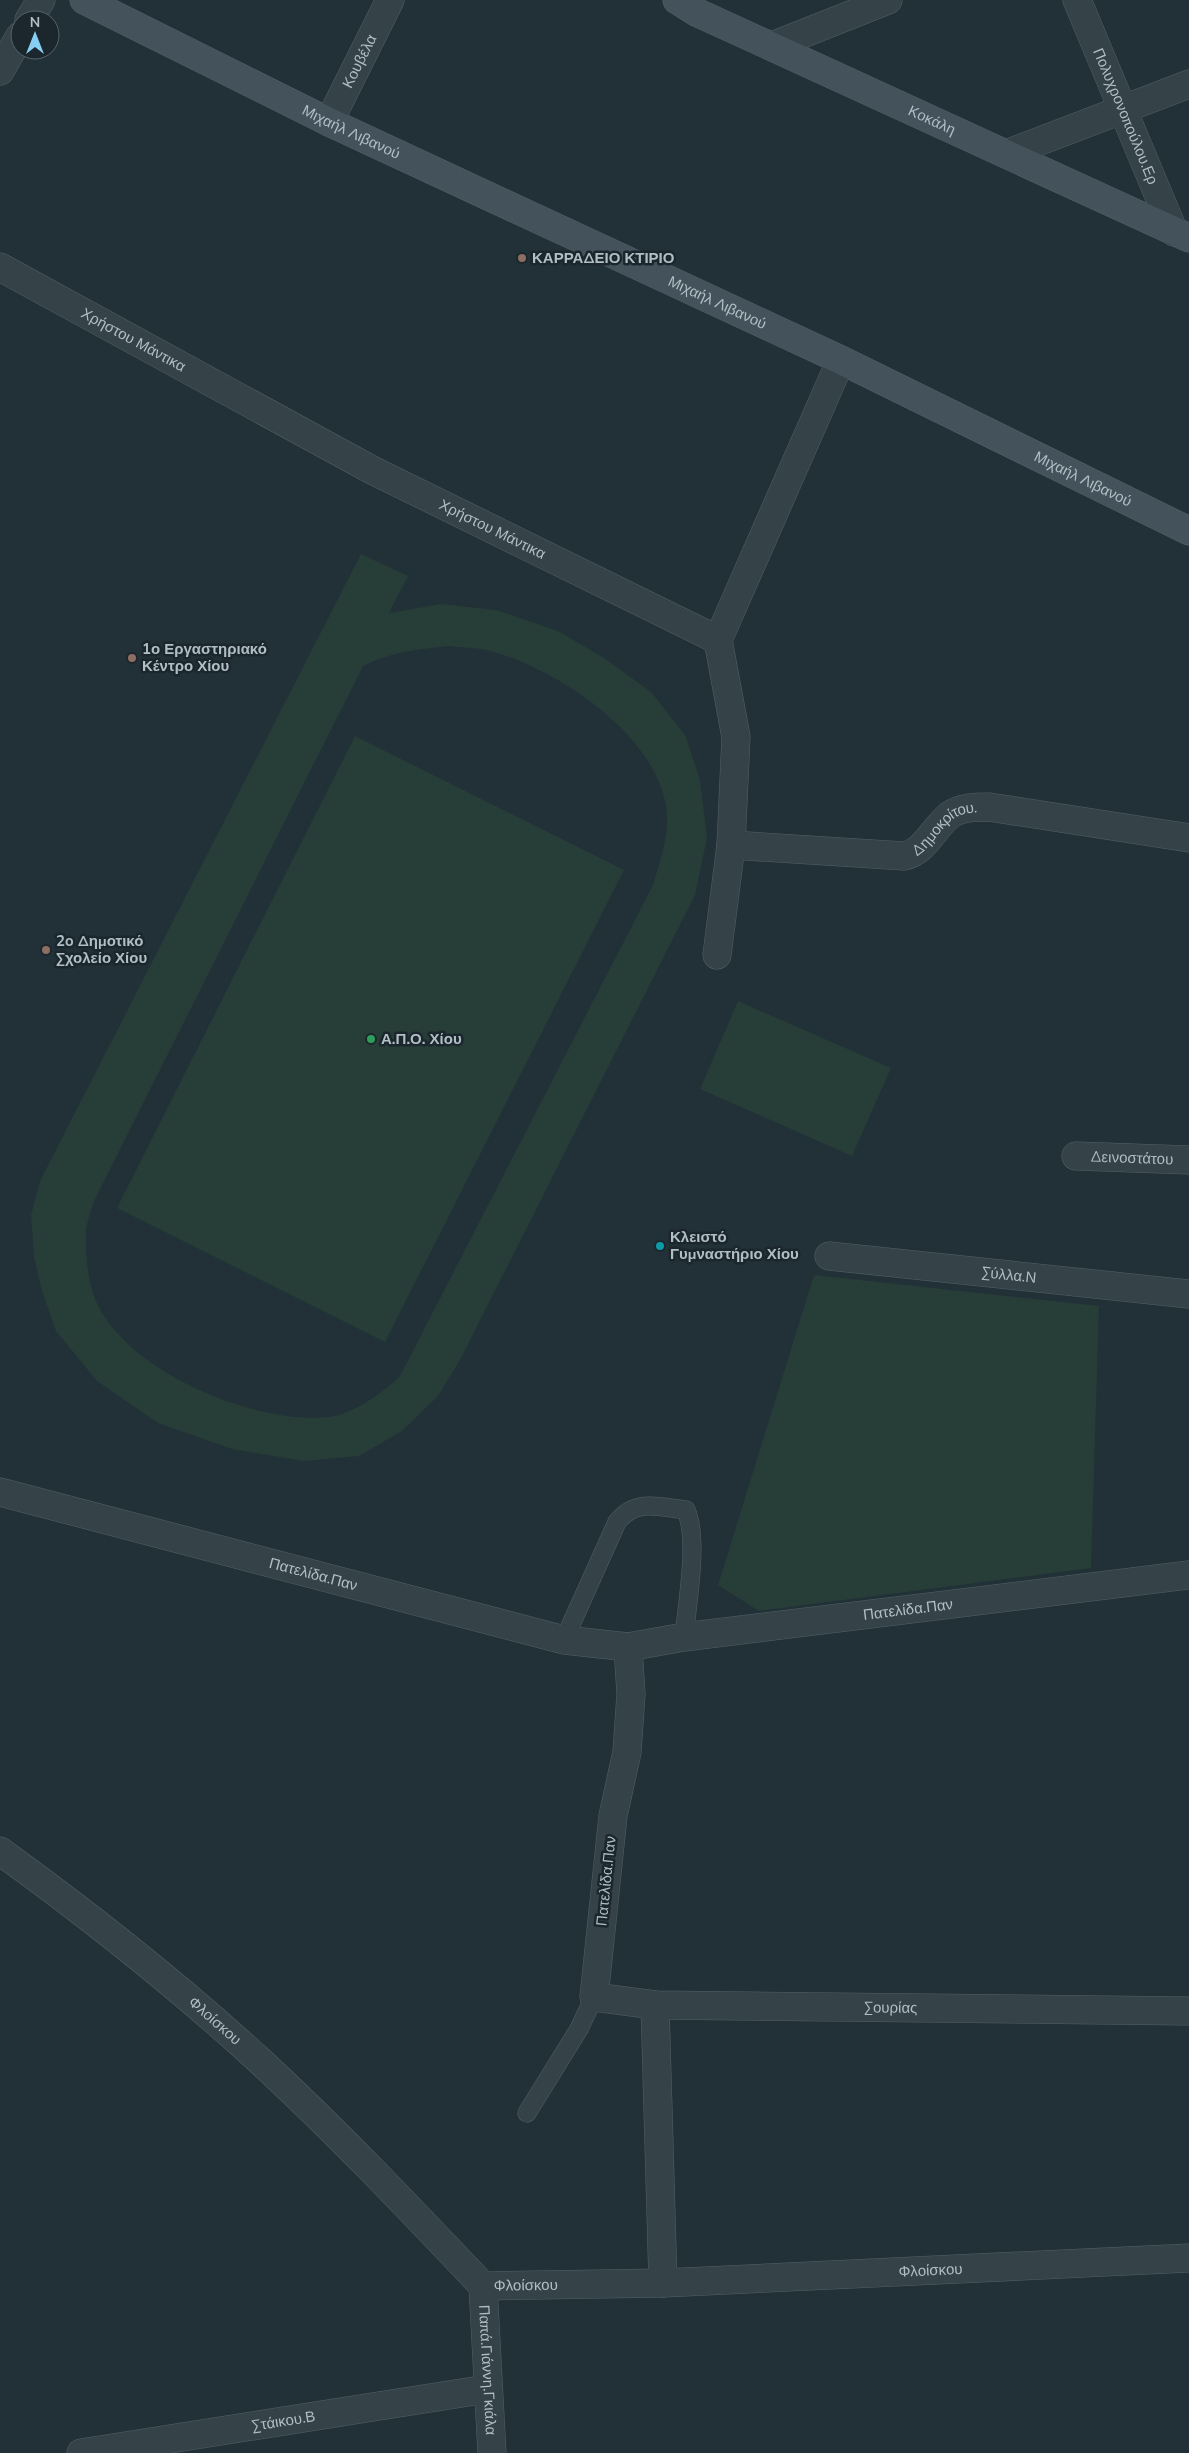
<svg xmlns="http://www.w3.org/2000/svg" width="1189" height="2453" font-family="'Nunito Sans',sans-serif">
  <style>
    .green { fill: #273d37; fill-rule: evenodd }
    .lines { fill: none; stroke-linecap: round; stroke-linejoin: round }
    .lane-casing { stroke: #536066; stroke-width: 19 }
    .street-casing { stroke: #536066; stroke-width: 29 }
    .secondary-casing { stroke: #536066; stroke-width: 29 }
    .lane { stroke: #354348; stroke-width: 18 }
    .street { stroke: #354348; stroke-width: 28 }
    .secondary { stroke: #44535b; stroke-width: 28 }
    .education-dot { fill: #8d6e63; stroke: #1b272d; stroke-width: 2 }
    .leisure-dot { fill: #2e9e5b; stroke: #1b272d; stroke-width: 2 }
    .culture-dot { fill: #0f9aa8; stroke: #1b272d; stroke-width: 2 }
    .labels { text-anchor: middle; stroke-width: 5; stroke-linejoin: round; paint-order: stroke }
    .street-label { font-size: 15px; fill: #b0bec5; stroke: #1b272d }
    .poi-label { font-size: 15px; font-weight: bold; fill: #b0bec5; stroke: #1b272d; text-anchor: start }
  </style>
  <rect width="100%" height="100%" fill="#223138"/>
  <!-- green -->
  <path class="green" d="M 361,554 L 408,576 L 389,613 L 441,604 L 496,610 L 558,631 L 604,658 L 651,692 L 685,735 L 700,780 L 707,838 L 695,895 L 460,1360 L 438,1396 L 402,1431 L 359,1456 L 304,1461 L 232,1449 L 158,1423 L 97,1381 L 56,1331 L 41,1288 L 34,1256 L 31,1215 L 40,1181 ZM 449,646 C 462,648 477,647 490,651 C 559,669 668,742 667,821 C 667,842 659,865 653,885 L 400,1376 C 384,1392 353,1414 329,1417 C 255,1425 127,1372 96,1301 C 88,1282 85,1255 86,1234 C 86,1224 91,1211 94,1201 L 363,666 C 391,652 418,649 449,646 Z
    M 355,736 L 624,870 L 385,1342 L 117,1208 Z
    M 738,1001 L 891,1068 L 852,1156 L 700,1089 Z
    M 814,1275 L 1099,1306 L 1091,1568 L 759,1611 L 718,1585 Z"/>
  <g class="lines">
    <defs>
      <path id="lane" d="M 564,1640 L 617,1522 C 636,1498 659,1507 686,1510 C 699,1539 687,1604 684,1637
        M 527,2113 L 579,2029 L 594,1997"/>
      <g id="street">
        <path id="s1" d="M 1077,0 L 1174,232"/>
        <path d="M 29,20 L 41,0"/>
        <path d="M 772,46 L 888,0"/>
        <path d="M 0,71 L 20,36"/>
        <path id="s2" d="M 329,122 L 390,0"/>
        <path d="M 1006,154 L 1189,84"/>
        <path id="s3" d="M 0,267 L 372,470 L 718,640 L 841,360"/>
        <path id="s4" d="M 731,845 L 904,856 C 925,852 934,827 950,815 C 961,807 976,807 989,807 L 1189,838"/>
        <path d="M 717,955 L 731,845 L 736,737 L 718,640"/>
        <path id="s5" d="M 1076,1156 L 1189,1160"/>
        <path id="s6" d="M 829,1256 L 1189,1294"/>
        <path id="s7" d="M 0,1492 L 564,1640 L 628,1647 L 684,1637 L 1189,1575"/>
        <path id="s8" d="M 628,1647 L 631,1694 L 627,1752 L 613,1816 L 594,1997 L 655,2005 L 1189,2011"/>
        <path id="s9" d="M 0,1851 C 90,1916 177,1985 259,2060 C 337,2132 410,2209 483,2286 L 663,2283 L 1189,2258"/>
        <path d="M 655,2005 L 663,2283"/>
        <path id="s10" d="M 483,2286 L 492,2453"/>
        <path id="s11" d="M 81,2453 L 487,2389"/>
      </g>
      <g id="secondary">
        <path id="s12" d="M 84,0 L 329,122 L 841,360 L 1189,531"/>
        <path id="s13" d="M 677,0 L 696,12 L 1189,238"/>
      </g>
    </defs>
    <!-- lane casing -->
    <use href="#lane" class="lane-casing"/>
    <!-- street casing -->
    <use href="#street" class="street-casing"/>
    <!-- secondary casing -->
    <use href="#secondary" class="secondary-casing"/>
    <!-- lane -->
    <use href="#lane" class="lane"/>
    <!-- street -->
    <use href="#street" class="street"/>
    <!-- secondary -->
    <use href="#secondary" class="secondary"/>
  </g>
  <!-- markers -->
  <g class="education-dot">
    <circle cx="522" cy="258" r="5"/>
    <circle cx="132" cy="658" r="5"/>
    <circle cx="46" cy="950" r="5"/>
  </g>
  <circle class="leisure-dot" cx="371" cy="1039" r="5"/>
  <circle class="culture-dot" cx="660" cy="1246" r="5"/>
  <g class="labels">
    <!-- street labels -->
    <g class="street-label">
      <text dy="5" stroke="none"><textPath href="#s2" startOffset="68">Κουβέλα</textPath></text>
      <text dy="5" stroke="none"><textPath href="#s1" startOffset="126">Πολυχρονοπούλου.Ερ</textPath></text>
      <text dy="5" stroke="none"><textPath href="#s13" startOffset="282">Κοκάλη</textPath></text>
      <text dy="5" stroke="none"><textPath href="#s12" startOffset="298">Μιχαήλ Λιβανού</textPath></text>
      <text dy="5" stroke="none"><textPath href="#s12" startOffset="702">Μιχαήλ Λιβανού</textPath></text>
      <text dy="5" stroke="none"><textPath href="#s3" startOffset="152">Χρήστου Μάντικα</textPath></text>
      <text dy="5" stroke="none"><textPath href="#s12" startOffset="1108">Μιχαήλ Λιβανού</textPath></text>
      <text dy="5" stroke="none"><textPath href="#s3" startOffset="558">Χρήστου Μάντικα</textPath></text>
      <text dy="5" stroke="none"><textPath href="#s4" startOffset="224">Δημοκρίτου.</textPath></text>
      <text dy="5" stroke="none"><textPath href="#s5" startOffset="56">Δεινοστάτου</textPath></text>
      <text dy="5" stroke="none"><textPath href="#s6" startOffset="181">Σύλλα.Ν</textPath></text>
      <text dy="5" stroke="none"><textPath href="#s7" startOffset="324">Πατελίδα.Παν</textPath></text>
      <text dy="5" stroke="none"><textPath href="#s7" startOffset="930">Πατελίδα.Παν</textPath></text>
      <text transform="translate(606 1881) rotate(-84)" y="5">Πατελίδα.Παν</text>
      <text dy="5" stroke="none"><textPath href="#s8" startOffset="650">Σουρίας</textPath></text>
      <text dy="5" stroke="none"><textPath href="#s9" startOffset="274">Φλοίσκου</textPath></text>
      <text dy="5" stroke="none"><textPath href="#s9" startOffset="1099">Φλοίσκου</textPath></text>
      <text dy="5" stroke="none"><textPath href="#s9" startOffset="694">Φλοίσκου</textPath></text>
      <text dy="5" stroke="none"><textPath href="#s10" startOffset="84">Παπά.Γιάννη.Γκιάλα</textPath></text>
      <text dy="5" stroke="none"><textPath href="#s11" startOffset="205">Στάικου.Β</textPath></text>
    </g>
    <!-- poi labels -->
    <g class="poi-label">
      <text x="532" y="263">ΚΑΡΡΑΔΕΙΟ ΚΤΙΡΙΟ</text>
      <text x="142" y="654">1ο Εργαστηριακό<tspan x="142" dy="17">Κέντρο Χίου</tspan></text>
      <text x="56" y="946">2o Δημοτικό<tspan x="56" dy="17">Σχολείο Χίου</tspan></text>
      <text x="381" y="1044">Α.Π.Ο. Χίου</text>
      <text x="670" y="1242">Κλειστό<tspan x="670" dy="17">Γυμναστήριο Χίου</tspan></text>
    </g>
  </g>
  <!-- north arrow -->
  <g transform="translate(35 35)"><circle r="24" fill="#1b272d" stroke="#57636a"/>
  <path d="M0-4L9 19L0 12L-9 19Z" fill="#87cff2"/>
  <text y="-8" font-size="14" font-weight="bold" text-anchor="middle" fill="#b0bec5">N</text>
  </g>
</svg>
